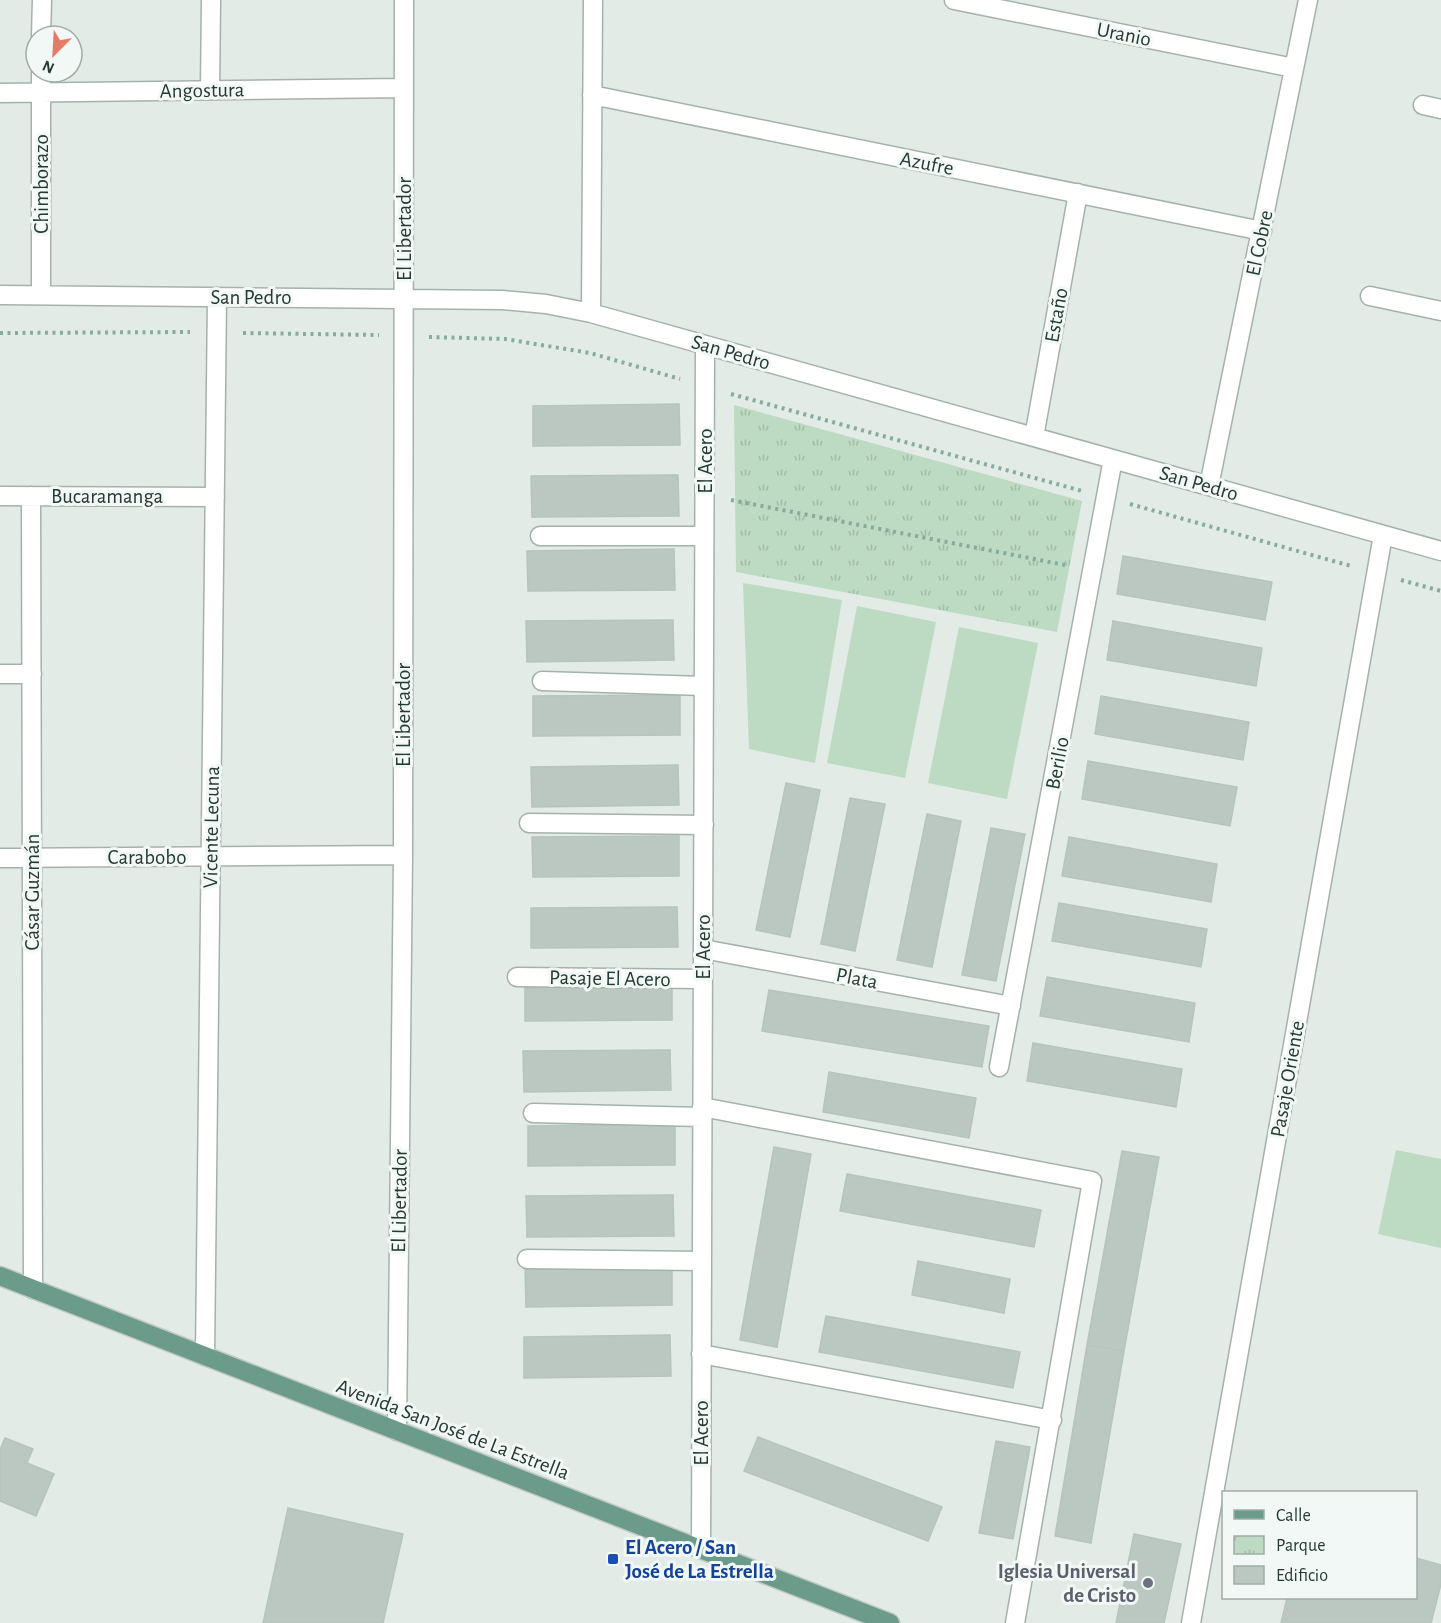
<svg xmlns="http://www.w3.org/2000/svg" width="1441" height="1623" font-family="'Alegreya Sans',sans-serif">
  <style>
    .grass { fill: #bddac2 }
    .park { fill: url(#park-tufts) }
    .building { fill: #bbc8c2; stroke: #b5c4bc; stroke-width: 1.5 }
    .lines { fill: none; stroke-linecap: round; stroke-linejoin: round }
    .minor-casing { stroke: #a5b2ac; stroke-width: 21 }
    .major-casing { stroke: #c2c8c6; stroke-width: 21 }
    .path { stroke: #86ac9c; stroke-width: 4; stroke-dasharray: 3 4.5; stroke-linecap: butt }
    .minor { stroke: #fff; stroke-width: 18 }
    .major { stroke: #6b9c8b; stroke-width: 18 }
    .transit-dot { fill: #1a4fb4; stroke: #f2f8f5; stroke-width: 2 }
    .worship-dot { fill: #6b7280; stroke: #f2f8f5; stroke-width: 2 }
    .labels { text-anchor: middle; stroke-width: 6; stroke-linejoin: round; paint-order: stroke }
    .street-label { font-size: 21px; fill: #243a32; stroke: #f2f8f5 }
    .transit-label { font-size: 21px; font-weight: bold; fill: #164399; stroke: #f2f8f5; text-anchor: start }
    .worship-label { font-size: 21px; font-weight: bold; fill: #5b616d; stroke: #f2f8f5; text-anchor: end }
  </style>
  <defs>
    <pattern id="park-tufts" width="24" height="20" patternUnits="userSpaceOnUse" patternTransform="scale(1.5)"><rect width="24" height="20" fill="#bddac2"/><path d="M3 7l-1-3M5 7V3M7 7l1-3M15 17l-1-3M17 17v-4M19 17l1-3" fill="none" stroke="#a2bca7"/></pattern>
  </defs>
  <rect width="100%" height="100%" fill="#e2ebe6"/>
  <!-- grass -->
  <path class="grass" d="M 743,583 L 842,600 L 815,763 L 749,749 Z
    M 857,606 L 936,622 L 905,778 L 827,763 Z
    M 959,627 L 1038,643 L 1007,799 L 928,783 Z
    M 1396,1150 L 1441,1159 L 1441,1248 L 1378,1234 Z"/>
  <!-- park -->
  <path class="park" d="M 734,405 L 1082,501 L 1057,632 L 736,572 Z"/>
  <!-- building -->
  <path class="building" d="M 679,404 L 680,445 L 533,446 L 533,406 Z
    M 678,475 L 679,516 L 532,517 L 531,476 Z
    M 674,549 L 675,590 L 528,591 L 527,551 Z
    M 1123,556 L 1272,582 L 1265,620 L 1117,594 Z
    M 673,620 L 674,660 L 527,662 L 526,621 Z
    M 1113,621 L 1262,648 L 1256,686 L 1107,660 Z
    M 680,695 L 680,735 L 533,736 L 533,696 Z
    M 1101,696 L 1249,722 L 1243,760 L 1095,734 Z
    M 1088,761 L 1237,787 L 1230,826 L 1082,799 Z
    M 678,765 L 679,805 L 532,807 L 531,767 Z
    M 786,783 L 820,790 L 790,937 L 756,930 Z
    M 850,798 L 885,804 L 855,951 L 821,944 Z
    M 927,814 L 961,821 L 932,967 L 897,960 Z
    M 991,828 L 1025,834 L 996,981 L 962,975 Z
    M 679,836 L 679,876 L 533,877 L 532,837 Z
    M 1069,837 L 1217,864 L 1211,902 L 1062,876 Z
    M 1059,903 L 1207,929 L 1201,967 L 1052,941 Z
    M 677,907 L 678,947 L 531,948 L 531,908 Z
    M 1047,977 L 1195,1003 L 1189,1042 L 1040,1016 Z
    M 672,979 L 672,1020 L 525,1021 L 525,980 Z
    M 769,990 L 989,1026 L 982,1067 L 762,1031 Z
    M 1033,1043 L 1182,1069 L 1176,1107 L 1027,1081 Z
    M 670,1050 L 671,1090 L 524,1092 L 523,1051 Z
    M 829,1072 L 976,1098 L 969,1138 L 823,1112 Z
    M 675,1124 L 675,1165 L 528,1166 L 528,1126 Z
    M 774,1147 L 811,1154 L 777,1347 L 740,1340 Z
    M 1122,1151 L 1159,1157 L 1124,1351 L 1087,1345 Z
    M 847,1174 L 1041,1210 L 1034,1247 L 840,1211 Z
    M 673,1195 L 674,1236 L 527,1237 L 526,1196 Z
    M 918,1261 L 1010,1279 L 1004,1313 L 912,1295 Z
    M 672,1265 L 672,1305 L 526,1307 L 525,1266 Z
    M 826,1316 L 1020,1352 L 1013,1388 L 819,1352 Z
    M 670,1335 L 671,1376 L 524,1378 L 524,1337 Z
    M 1087,1345 L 1124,1351 L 1091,1543 L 1055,1536 Z
    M 758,1437 L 942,1507 L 928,1541 L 744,1471 Z
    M 5,1438 L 33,1449 L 27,1463 L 54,1474 L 36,1516 L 0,1501 L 0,1450 Z
    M 996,1441 L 1030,1447 L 1013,1539 L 979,1533 Z
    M 288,1508 L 403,1534 L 383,1623 L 263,1623 Z
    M 1134,1534 L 1181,1544 L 1164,1623 L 1116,1623 Z
    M 1416,1558 L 1441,1565 L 1441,1584 L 1431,1623 L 1281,1623 L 1287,1598 L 1416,1598 Z"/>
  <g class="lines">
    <defs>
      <path id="minor" d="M 954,0 L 1294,68
        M 41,36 L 42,0
        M 210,90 L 211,0
        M 0,93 L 404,88
        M 592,95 L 1262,231
        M 1423,105 L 1441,109
        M 0,295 L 502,300 L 546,304 L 591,313 L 1441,551
        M 41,295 L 41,72
        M 1370,296 L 1441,311
        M 591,313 L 593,0
        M 1034,437 L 1078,193
        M 1209,486 L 1308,0
        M 0,496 L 215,497
        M 31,496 L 33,1289
        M 540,536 L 704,536
        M 0,674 L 32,674
        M 542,681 L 704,686
        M 529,823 L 704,825
        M 0,858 L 403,855
        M 703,949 L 1011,1006
        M 517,977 L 703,979
        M 999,1067 L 1113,459
        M 702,1107 L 1092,1181 L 1015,1623
        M 533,1113 L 702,1117
        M 527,1259 L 701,1261
        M 701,1354 L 1052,1420
        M 205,1356 L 217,297
        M 397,1431 L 403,855 L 404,0
        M 701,1549 L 705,345
        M 1191,1623 L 1383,535"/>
      <path id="major" d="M 0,1276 L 890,1623"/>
    </defs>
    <!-- minor casing -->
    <use href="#minor" class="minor-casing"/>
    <!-- major casing -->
    <use href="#major" class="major-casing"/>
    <!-- path -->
    <path class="path" d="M 0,333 L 190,332
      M 243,333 L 379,335
      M 429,337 L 505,339 L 590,353 L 680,379
      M 731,394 L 1082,491
      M 731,500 L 1065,565
      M 1130,504 L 1351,566
      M 1401,580 L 1441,591"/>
    <!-- minor -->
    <use href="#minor" class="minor"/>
    <!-- major -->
    <use href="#major" class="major"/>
  </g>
  <!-- markers -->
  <rect class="transit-dot" x="607" y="1553" width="12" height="12" rx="3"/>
  <circle class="worship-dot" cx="1148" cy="1583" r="6"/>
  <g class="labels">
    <!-- street labels -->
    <g class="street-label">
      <text transform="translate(1124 34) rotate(11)" y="7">Uranio</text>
      <text transform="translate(202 90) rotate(-1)" y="7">Angostura</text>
      <text transform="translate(927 163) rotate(11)" y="7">Azufre</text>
      <text transform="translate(41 184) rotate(-90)" y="7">Chimborazo</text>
      <text transform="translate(404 229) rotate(-90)" y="7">El Libertador</text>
      <text transform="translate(1259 243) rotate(-78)" y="7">El Cobre</text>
      <text x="251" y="304">San Pedro</text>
      <text transform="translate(1056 315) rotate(-80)" y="7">Estaño</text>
      <text transform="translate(731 352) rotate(16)" y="7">San Pedro</text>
      <text transform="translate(705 461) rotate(-90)" y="7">El Acero</text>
      <text transform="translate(1199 483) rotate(16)" y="7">San Pedro</text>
      <text x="107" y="503">Bucaramanga</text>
      <text transform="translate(403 715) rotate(-90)" y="7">El Libertador</text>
      <text transform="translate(1057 763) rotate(-79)" y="7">Berilio</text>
      <text transform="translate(211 827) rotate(-89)" y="7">Vicente Lecuna</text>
      <text x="147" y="864">Carabobo</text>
      <text transform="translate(32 892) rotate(-90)" y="7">Cásar Guzmán</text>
      <text transform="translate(703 947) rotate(-90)" y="7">El Acero</text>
      <text transform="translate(610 978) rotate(1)" y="7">Pasaje El Acero</text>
      <text transform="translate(857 978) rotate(11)" y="7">Plata</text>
      <text transform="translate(1287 1079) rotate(-80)" y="7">Pasaje Oriente</text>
      <text transform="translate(399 1201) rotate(-89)" y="7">El Libertador</text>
      <text transform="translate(453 1429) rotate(21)" y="7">Avenida San José de La Estrella</text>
      <text transform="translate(701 1433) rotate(-90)" y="7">El Acero</text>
    </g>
    <!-- transit labels -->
    <g class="transit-label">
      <text x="625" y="1554">El Acero / San<tspan x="625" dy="24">José de La Estrella</tspan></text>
    </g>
    <!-- worship labels -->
    <g class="worship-label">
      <text x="1136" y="1578">Iglesia Universal<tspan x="1136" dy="24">de Cristo</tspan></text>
    </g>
  </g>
  <!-- legend -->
  <rect x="1222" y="1491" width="195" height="108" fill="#f2f8f5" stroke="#a0aca7" stroke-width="1.5"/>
  <rect x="1234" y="1510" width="30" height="9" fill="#6b9c8b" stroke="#a0aca7" stroke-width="1.5"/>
  <text x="1276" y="1521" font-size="18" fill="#243a32">Calle</text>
  <rect x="1234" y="1536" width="30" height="18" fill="url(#park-tufts)" stroke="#a0aca7" stroke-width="1.5"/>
  <text x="1276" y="1551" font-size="18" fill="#243a32">Parque</text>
  <rect x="1234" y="1566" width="30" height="18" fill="#bbc8c2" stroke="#a0aca7" stroke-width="1.5"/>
  <text x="1276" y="1581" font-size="18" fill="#243a32">Edificio</text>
  <!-- north arrow -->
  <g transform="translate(54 54) rotate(204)"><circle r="28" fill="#f2f8f5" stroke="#a0aca7" stroke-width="1.5"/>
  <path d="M0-4.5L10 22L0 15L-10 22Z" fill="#e57a66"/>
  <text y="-9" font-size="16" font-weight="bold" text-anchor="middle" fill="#243a32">N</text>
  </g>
</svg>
